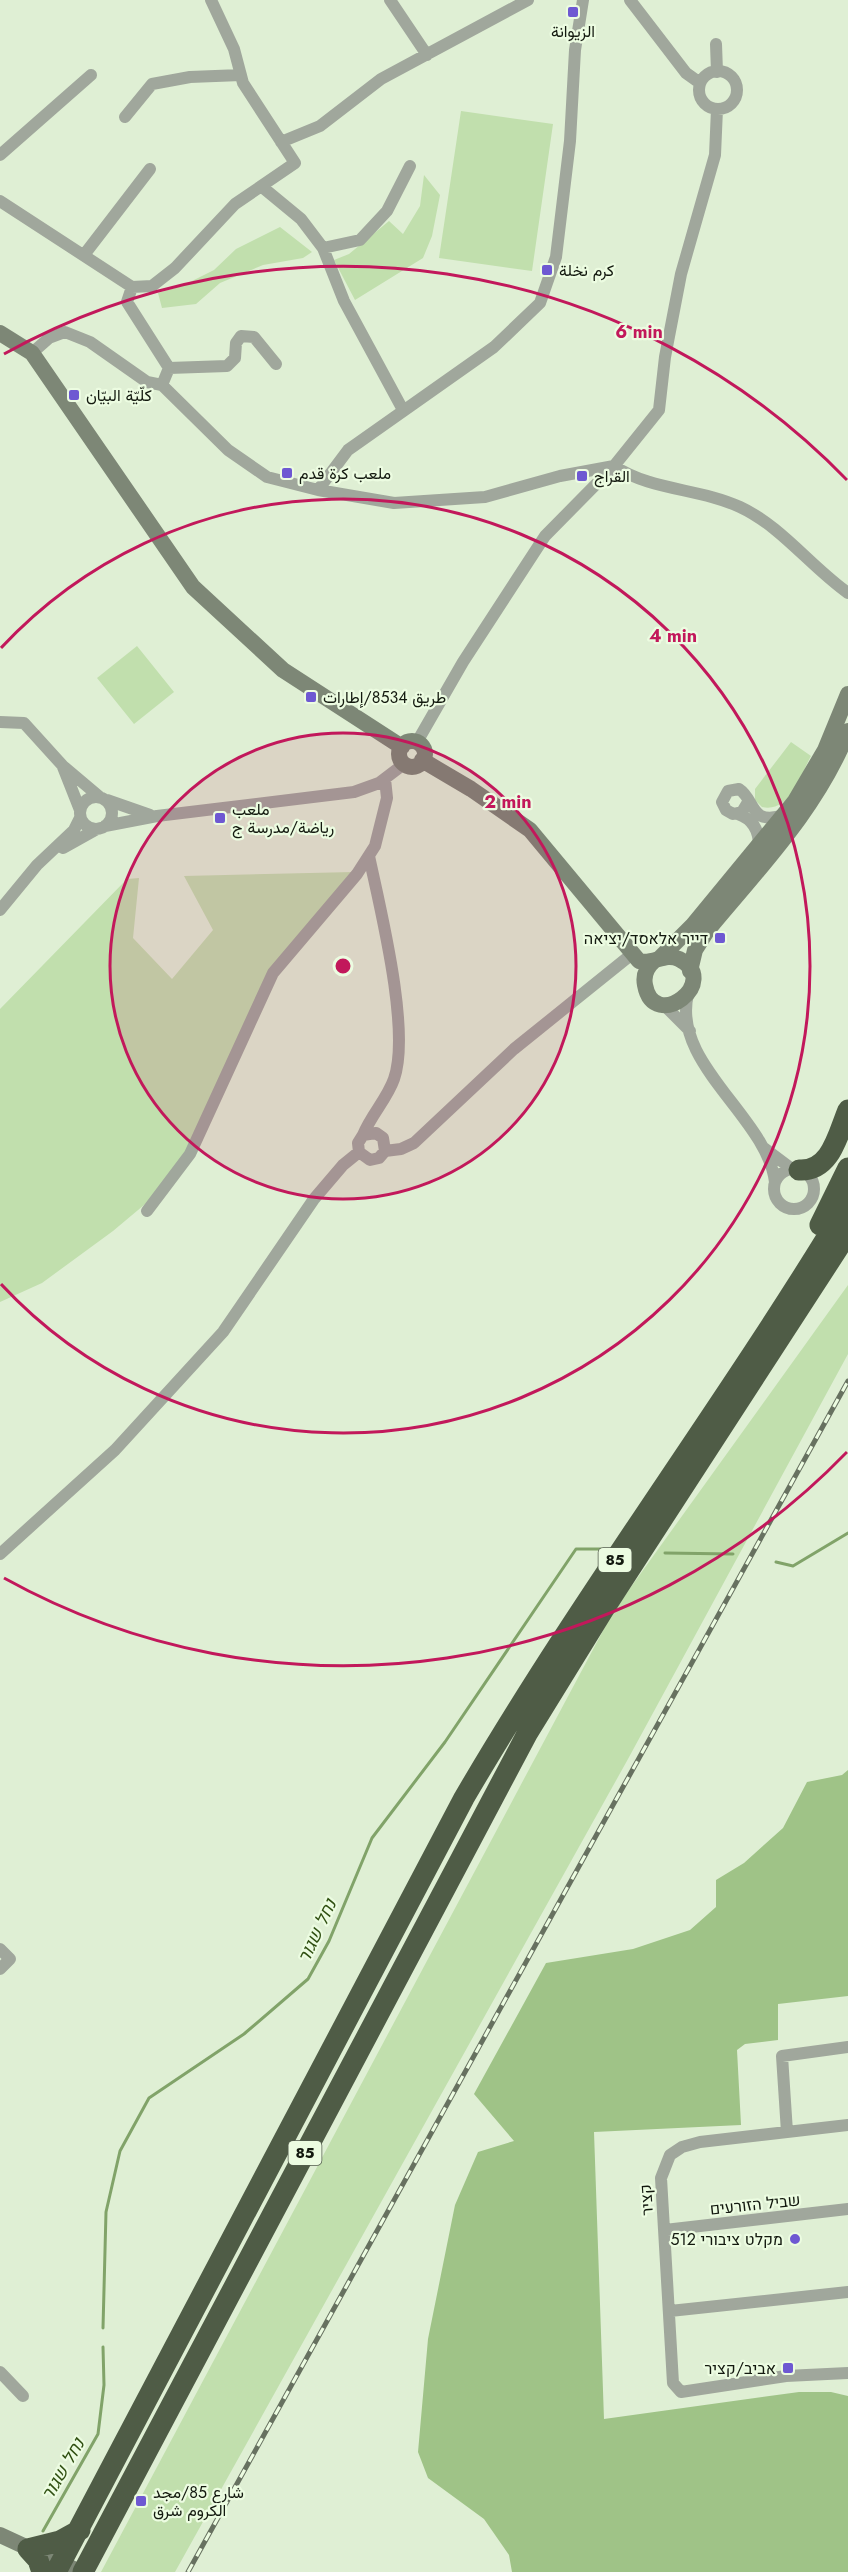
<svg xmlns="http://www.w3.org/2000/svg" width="848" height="2572" font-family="Jost,Vazirmatn,Heebo,sans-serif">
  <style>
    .green { fill: #c1dfad }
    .forest { fill: #9fc387 }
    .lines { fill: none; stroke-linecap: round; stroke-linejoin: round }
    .stream { stroke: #81a369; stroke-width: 3 }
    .street { stroke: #a0a79c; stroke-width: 12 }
    .secondary { stroke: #7d8776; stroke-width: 16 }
    .highway { stroke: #4f5c46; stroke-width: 21 }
    .rail-casing { stroke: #677160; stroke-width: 5 }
    .rail { stroke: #ecfce1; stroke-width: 3; stroke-dasharray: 9; stroke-linecap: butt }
    .ring { fill: none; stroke: #c2185b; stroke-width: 3 }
    .poi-dot { fill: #6e58d2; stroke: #ecfce1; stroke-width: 2 }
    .labels { text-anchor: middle; stroke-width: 4.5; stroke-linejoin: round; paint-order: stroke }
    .shield { fill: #ecfce1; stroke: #545d4e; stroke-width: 1.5 }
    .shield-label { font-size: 15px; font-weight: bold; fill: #13190f }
    .poi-label { font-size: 16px; fill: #13190f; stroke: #ecfce1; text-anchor: start }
    .street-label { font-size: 16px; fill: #13190f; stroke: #ecfce1 }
    .water-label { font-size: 18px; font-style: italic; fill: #2f4f11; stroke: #ecfce1 }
    .centre { fill: #c2185b; stroke: #ecfce1; stroke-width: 3 }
    .ring-label { font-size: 18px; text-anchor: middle; font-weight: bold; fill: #c2185b; stroke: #ecfce1; stroke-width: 4.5; stroke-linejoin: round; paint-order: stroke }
  </style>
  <rect width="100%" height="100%" fill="#dfefd4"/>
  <!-- green -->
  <path class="green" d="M 461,111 L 553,124 L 532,271 L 439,258 Z
    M 424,175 L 440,195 L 432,236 L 423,258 L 355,300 L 334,260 L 349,254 L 389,221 L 403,234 L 420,206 Z
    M 280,227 L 312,252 L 303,258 L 263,265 L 220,283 L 196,304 L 162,308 L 158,293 L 182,286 L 214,270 L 236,249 Z
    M 137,646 L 174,692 L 134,724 L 97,678 Z
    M 791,742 L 811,756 C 800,776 790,813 762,807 L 755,800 L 755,789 Z
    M 354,872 L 268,984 L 186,1154 L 150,1200 L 113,1231 L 42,1283 L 0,1302 L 0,1009 L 127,879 L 139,878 L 133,938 L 172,979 L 213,930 L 184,876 Z
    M 848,1285 L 848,1354 L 628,1759 L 175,2572 L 101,2572 L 613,1612 Z"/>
  <!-- forest -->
  <path class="forest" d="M 848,1770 L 848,1996 L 778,2004 L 778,2040 L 745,2044 L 737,2050 L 741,2125 L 594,2132 L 604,2419 L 799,2392 L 831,2392 L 848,2396 L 848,2572 L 512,2572 L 509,2555 L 484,2519 L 428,2478 L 418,2452 L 428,2339 L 455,2205 L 478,2152 L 514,2141 L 474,2094 L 546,1963 L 633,1949 L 690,1930 L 716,1907 L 716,1880 L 744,1863 L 783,1828 L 807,1782 L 842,1775 Z"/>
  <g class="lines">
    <!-- stream -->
    <path class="stream" d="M 665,1553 L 733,1554
      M 776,1562 L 793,1566 L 848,1533
      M 103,2328 L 106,2212 L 120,2151 L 149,2098 L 244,2034 L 308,1979 L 329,1941 L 372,1838 L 445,1742 L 576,1549 L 601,1549
      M 43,2531 L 98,2434 L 104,2385 L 103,2347"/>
    <!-- street -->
    <path class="street" d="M 390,0 L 427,55
      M 630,0 L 686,73 L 700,83
      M 716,44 L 717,72
      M699 90a19 19 0 1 1 38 0a19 19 0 1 1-38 0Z
      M 125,117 L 152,84 L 190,77 L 241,75
      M 281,142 L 320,126 L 381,79 L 528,0
      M 0,155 L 91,75
      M 261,186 L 301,219 L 323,248 L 344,301 L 403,410
      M 0,201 L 132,287
      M 323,248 L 360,240 L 387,211 L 410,166
      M 84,255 L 150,169
      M 32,353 L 49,338 L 65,332 L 90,342 L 147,382 L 162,385 L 169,368 L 127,302 L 132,287 L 152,286 L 175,268 L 235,204 L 295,163 L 243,83 L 234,49 L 211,0
      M 169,368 L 227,366 L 235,358 L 236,343 L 241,336 L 254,337 L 276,364
      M 162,385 L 228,450 L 267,477 L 318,490 L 394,503 L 485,497 L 560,476 L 614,466 L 659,410 L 665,357 L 681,274 L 715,155 L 717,109
      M 318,490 L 348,450 L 494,347 L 540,303 L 556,257 L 570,141 L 575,50 L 583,0
      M 0,722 L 24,723 L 63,766 L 101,798
      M 417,742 L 463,662 L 545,536 L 614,466 C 652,491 699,488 740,507 C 781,526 811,567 848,593
      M 63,767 L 80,810
      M80 813a16 16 0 1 1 32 0a16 16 0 1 1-32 0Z
      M 107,800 L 150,815
      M 748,802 L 742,812 L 733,814 L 726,810 L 722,802 L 728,791 L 739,789 C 756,800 749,826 784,815
      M 738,814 C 753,819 759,830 759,846
      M 105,826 L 157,816 L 354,792 L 379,783 L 404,764
      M 63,848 L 97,829
      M 0,910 L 37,865 L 74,830 L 80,818
      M 688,994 C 671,1064 767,1117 775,1182
      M 664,1005 L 690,1031
      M 363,1135 C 371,1115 387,1099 394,1079 C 411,1031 380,908 369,856
      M 764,1148 L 792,1169
      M 385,1151 L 383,1138 L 376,1133 L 363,1135 L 358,1143 L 359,1152 L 370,1160 L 379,1158 L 385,1151 L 401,1149 L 414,1143 L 514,1049 L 632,954
      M774 1189a20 20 0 1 1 40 0a20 20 0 1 1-40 0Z
      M 147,1211 L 190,1154 L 273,973 L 357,874 L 375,846 L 387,798 L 385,779
      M 0,1554 L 115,1450 L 223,1332 L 314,1199 L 343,1165 L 359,1152
      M 0,1949 L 10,1959 L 0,1969
      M 848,2125 L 700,2142 L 682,2147 L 670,2155 L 661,2178 L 673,2383 L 681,2392 L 786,2376 L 848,2373
      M 787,2132 L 782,2056 L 848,2047
      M 665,2230 L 848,2209
      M 670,2311 L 848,2292
      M 0,2372 L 23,2396"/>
    <!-- secondary -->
    <path class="secondary" d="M 0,333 L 32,353 L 193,587 L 283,670 L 402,747
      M399 754a13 13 0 1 1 26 0a13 13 0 1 1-26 0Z
      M 422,760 L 471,789 L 530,830 L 639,961 C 653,965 665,952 679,959 C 723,981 654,1034 645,985 C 643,975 647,967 654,961
      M 660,958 L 692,926 L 795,801 L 825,750 L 848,694
      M 690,971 L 695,950 L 707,931 C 759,868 818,808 848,731
      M 0,2535 L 80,2572"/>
    <!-- highway -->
    <path class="highway" d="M 799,1170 C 831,1172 838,1134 848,1110
      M 820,1225 L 848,1168
      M 28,2549 L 60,2541 L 80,2530
      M 28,2549 L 38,2560 L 42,2572
      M 56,2572 L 464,1798 C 583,1594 726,1405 848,1203
      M 83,2572 L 527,1734 L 604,1609 L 848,1233"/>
    <defs>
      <path id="rail" d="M 188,2572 L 848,1381"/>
    </defs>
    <!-- rail casing -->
    <use href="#rail" class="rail-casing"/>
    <!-- rail -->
    <use href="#rail" class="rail"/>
  </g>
  <!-- distance rings -->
  <circle cx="343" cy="966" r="233" fill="#c2185b" fill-opacity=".12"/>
  <g class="ring">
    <circle cx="343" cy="966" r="233"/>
    <path d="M1 648A467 467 0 1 1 1 1284"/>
    <path d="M847 1452A700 700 0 0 1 4 1578M4 354A700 700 0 0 1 847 480"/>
  </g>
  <!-- markers -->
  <g class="poi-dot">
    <rect x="567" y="6" width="12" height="12" rx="3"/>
    <rect x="541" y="264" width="12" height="12" rx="3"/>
    <rect x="68" y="389" width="12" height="12" rx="3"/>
    <rect x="281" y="467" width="12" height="12" rx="3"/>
    <rect x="576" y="470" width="12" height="12" rx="3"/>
    <rect x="305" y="691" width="12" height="12" rx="3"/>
    <rect x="214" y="812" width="12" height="12" rx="3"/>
    <rect x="714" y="932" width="12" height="12" rx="3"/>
    <circle cx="795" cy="2239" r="6"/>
    <rect x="782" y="2362" width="12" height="12" rx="3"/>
    <rect x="135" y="2495" width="12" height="12" rx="3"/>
  </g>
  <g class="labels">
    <!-- shield labels -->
    <g class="shield">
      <rect x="598.5" y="1548" width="33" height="24" rx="4.5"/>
      <rect x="288.5" y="2141" width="33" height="24" rx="4.5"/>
    </g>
    <g class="shield-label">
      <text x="615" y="1565">85</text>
      <text x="305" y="2158">85</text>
    </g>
    <!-- poi labels -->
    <g class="poi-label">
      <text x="573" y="37" text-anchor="middle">الزيوانة</text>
      <text x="559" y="276">كرم نخلة</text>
      <text x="86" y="401">كلّيّة البيّان</text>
      <text x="299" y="479">ملعب كرة قدم</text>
      <text x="594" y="482">القراج</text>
      <text x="323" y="703">طريق 8534/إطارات</text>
      <text x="232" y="815">ملعب<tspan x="232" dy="18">رياضة/مدرسة ج</tspan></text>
      <text x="708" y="944" text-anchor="end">דייר אלאסד/יציאה</text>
      <text x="783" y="2245" text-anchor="end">מקלט ציבורי 512</text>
      <text x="776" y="2374" text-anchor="end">אביב/קציר</text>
      <text x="153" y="2498">شارع 85/مجد<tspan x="153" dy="18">الكروم شرق</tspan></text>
    </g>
    <!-- street labels -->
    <g class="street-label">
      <text transform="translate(646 2200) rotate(-94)" y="6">קציר</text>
      <text transform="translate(755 2204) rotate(-6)" y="6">שביל הזורעים</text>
    </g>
    <!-- water labels -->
    <g class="water-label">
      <text transform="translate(317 1931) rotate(-65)" y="6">נחל שגור</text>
      <text transform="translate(63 2469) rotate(-60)" y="6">נחל שגור</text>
    </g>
  </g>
  <circle cx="343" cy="966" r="9" class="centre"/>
  <g class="ring-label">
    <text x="639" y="338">6 min</text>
    <text x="673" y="642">4 min</text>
    <text x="508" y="808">2 min</text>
  </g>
</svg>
